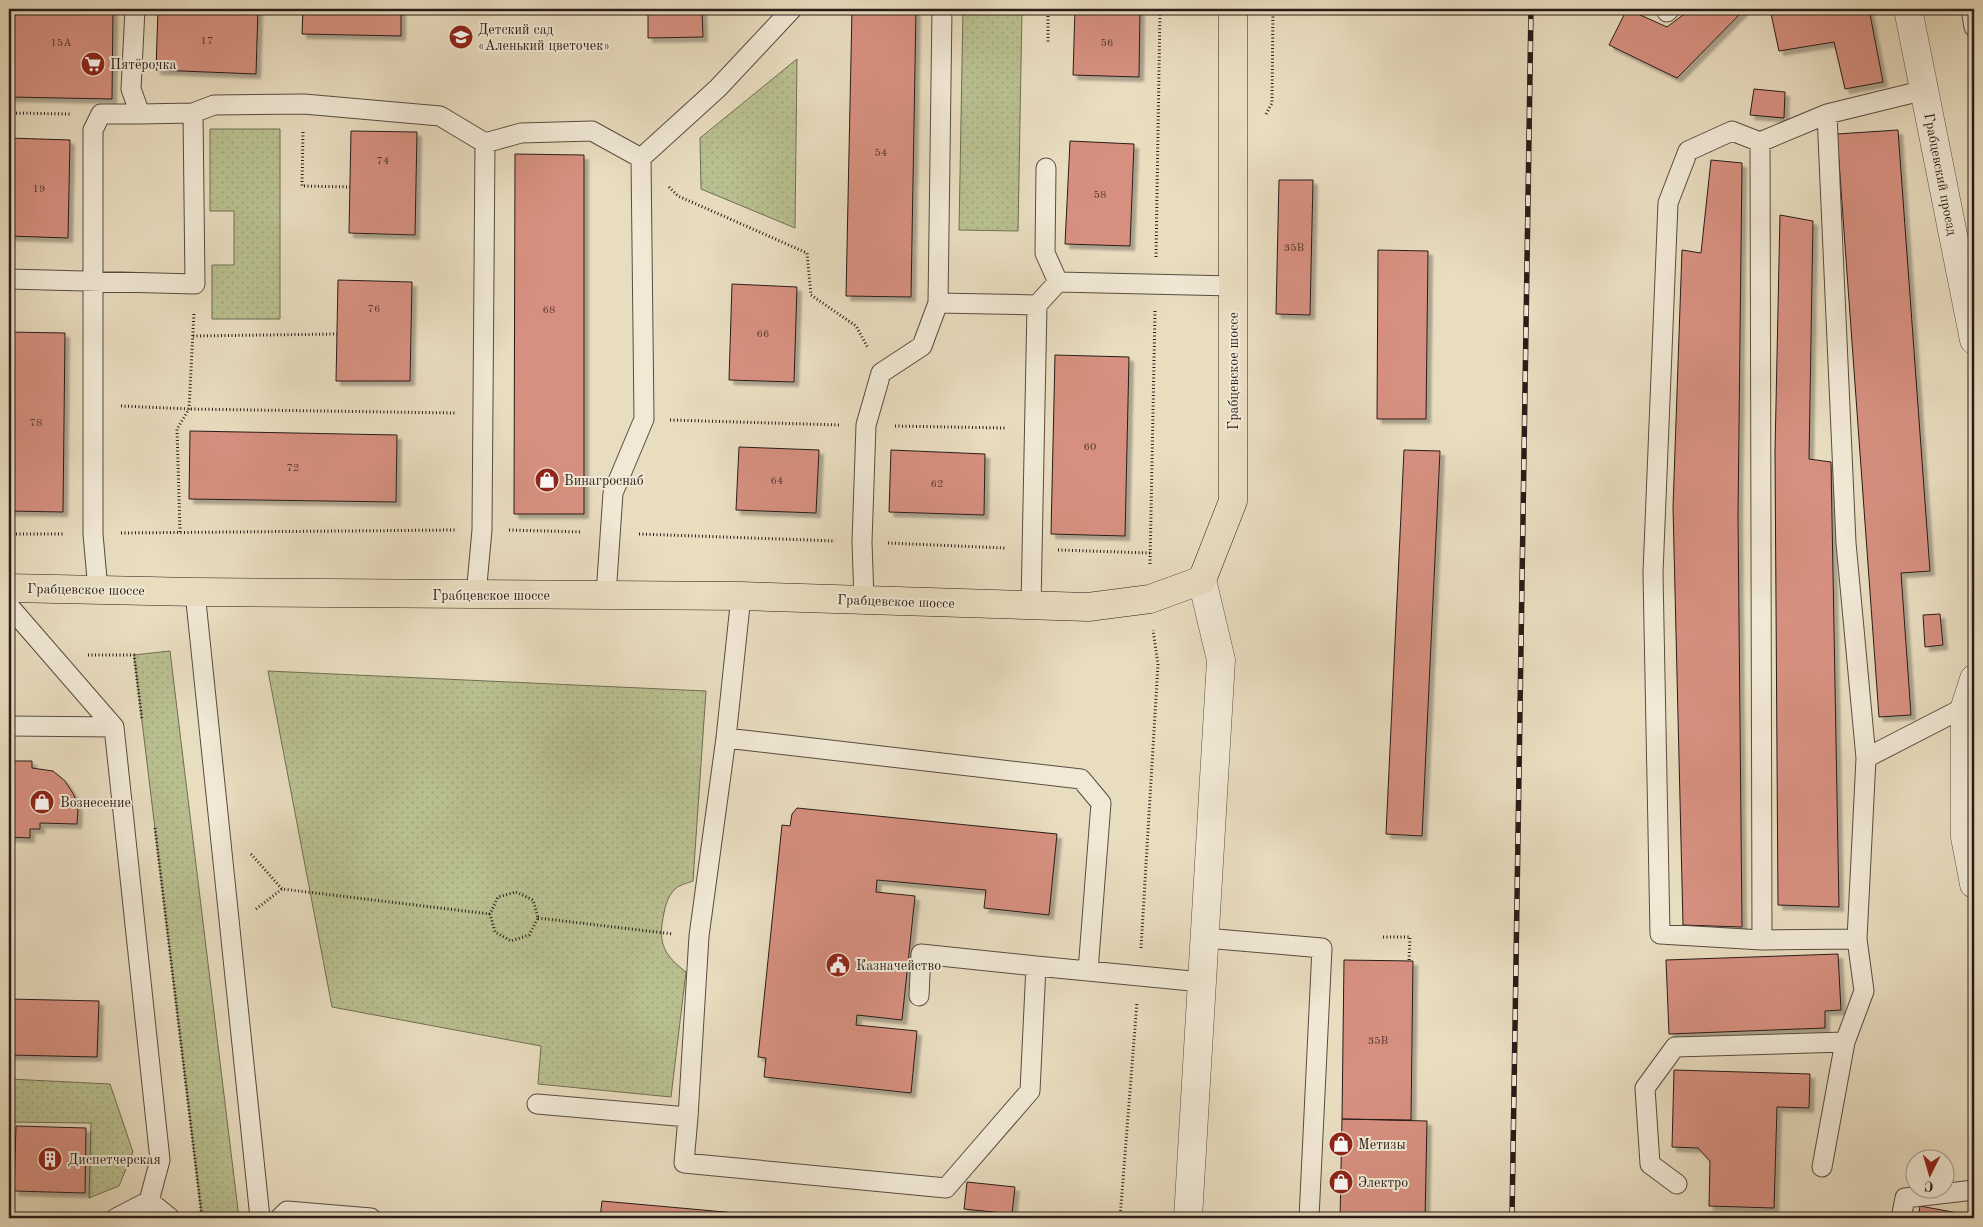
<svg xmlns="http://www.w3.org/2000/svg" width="1983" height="1227" font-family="'Old Standard TT',serif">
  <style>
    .grass { fill: url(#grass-dots); stroke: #706e54 }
    .building { fill: #d79080; stroke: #281c17; filter: url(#shadow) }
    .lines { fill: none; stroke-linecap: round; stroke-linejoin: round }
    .lane-casing { stroke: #584c41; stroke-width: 21 }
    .street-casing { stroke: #584c41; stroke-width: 29 }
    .primary-casing { stroke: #281c17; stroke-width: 29 }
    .path { stroke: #281c17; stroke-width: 3; stroke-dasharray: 1 2.5; stroke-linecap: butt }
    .lane { stroke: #f1e9d6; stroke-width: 19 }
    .street { stroke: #f1e9d6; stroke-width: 28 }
    .primary { stroke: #e9ddc0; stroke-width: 28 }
    .rail-casing { stroke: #281c17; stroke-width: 5.5 }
    .rail { stroke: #f1e9d6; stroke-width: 4; stroke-dasharray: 11; stroke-linecap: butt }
    .labels { text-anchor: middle; stroke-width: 4; stroke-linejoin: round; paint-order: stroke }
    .number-label { font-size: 11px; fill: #543931 }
    .poi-label { font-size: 14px; fill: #281c17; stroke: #f1e9d6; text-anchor: start }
    .street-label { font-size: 14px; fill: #281c17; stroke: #f1e9d6 }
  </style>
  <defs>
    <pattern id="grass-dots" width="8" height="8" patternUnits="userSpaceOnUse" patternTransform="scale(1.25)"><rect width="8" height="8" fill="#b9c090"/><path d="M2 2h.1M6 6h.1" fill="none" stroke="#9fa47b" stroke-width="1.8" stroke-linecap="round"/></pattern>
    <filter id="shadow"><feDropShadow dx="4.5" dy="4.5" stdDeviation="1" flood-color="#0004"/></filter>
  </defs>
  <rect width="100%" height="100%" fill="#e9ddc0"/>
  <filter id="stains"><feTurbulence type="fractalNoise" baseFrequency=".004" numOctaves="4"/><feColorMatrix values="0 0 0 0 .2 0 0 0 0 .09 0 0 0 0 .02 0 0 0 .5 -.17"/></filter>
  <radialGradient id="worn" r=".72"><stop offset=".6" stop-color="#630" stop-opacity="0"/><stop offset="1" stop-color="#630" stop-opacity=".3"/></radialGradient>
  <!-- grass -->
  <path class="grass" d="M 963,9 L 1022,9 L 1018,231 L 959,230 Z
    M 797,59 L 795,228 L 701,189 L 700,138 Z
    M 210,129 L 280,129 L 280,319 L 212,319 L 212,265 L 234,265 L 234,211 L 210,211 Z
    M 170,651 L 239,1218 L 202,1218 L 134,655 Z
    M 268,671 L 706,691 L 693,881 C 688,883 679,885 675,889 C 667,897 665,907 663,918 C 658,944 665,956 686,972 L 671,1097 L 538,1084 L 541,1046 L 332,1007 Z
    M 9,1079 L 110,1084 L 133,1152 L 119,1186 L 89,1198 L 91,1123 L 9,1122 Z"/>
  <!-- building -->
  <path class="building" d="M 10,9 L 113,9 L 112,99 L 9,97 Z
    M 158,9 L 258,9 L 256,74 L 156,70 Z
    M 303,9 L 401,9 L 401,36 L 302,34 Z
    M 648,9 L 702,9 L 703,37 L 648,38 Z
    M 852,9 L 916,9 L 911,297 L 846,296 Z
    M 1075,9 L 1140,9 L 1139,77 L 1073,75 Z
    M 1627,9 L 1667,27 L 1691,9 L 1745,9 L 1677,78 L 1609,45 Z
    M 1770,9 L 1869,9 L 1883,82 L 1845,89 L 1834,42 L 1779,51 Z
    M 1754,89 L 1785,92 L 1784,118 L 1750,115 Z
    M 1898,130 L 1930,571 L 1901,573 L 1911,715 L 1879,717 L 1837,134 Z
    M 351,131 L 417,132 L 415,235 L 349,233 Z
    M 9,138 L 70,140 L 68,238 L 9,236 Z
    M 1070,141 L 1134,144 L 1130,246 L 1065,244 Z
    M 515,154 L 584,155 L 584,514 L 514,514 Z
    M 1711,160 L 1742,163 L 1738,516 L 1742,927 L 1683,925 L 1673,507 L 1682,250 L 1701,253 Z
    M 1279,180 L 1313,180 L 1310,315 L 1276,314 Z
    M 1780,215 L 1813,221 L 1809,459 L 1831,462 L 1839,907 L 1778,905 L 1775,451 Z
    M 1378,250 L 1428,251 L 1426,419 L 1377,419 Z
    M 338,280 L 412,282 L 410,381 L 336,381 Z
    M 732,284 L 797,287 L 794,382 L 729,380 Z
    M 9,332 L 65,333 L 63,512 L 9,511 Z
    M 1055,355 L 1129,357 L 1125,536 L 1051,534 Z
    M 190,431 L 397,435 L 396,502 L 189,499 Z
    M 739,447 L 819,450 L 816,513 L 736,510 Z
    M 891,450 L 985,454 L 984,515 L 889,512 Z
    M 1404,450 L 1440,451 L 1422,836 L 1386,834 Z
    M 1940,614 L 1943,645 L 1925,647 L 1923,615 Z
    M 9,761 L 32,761 L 32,768 L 53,771 L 65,781 L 74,795 L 78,810 L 77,824 L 40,823 L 40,829 L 30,829 L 30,838 L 9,837 Z
    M 797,808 L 1057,834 L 1049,915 L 984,908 L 986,890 L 877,880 L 876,892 L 915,896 L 902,1020 L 857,1015 L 856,1025 L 917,1031 L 911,1093 L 764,1077 L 766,1058 L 758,1057 L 782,825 L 790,826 L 792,814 Z
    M 1838,954 L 1841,1010 L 1825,1011 L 1825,1028 L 1669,1034 L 1666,960 Z
    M 1344,960 L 1413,961 L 1411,1120 L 1342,1119 Z
    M 9,999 L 99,1001 L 97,1057 L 9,1055 Z
    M 1674,1070 L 1810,1074 L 1809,1108 L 1777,1107 L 1774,1208 L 1709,1206 L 1710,1161 L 1698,1148 L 1672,1147 Z
    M 1342,1119 L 1427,1121 L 1425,1218 L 1340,1218 Z
    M 16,1126 L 86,1128 L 85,1193 L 14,1191 Z
    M 967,1182 L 1015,1187 L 1012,1214 L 964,1209 Z
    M 602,1201 L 792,1218 L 600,1218 Z
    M 1920,1206 L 1974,1216 L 1974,1218 L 1918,1218 Z"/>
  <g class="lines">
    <defs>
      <path id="lane" d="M 135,9 L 131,89 L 140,114 L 193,113
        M 1971,9 L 1974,27
        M 1667,12 L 1670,9
        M 1827,114 L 1925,90
        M 1760,142 L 1732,131 L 1688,151 L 1668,203 L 1653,573 L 1660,934 L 1762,940 L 1760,142 L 1827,114 L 1846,543 L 1866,758 L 1965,707
        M 485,143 L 521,133 L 592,131 L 641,158
        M 1046,168 L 1045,253 L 1058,282
        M 9,279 L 195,284 L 193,113 L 214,105 L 304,104 L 440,116 L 485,143 L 482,530 L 476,595
        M 938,303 L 1037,305 L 1058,282 L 1233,286
        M 98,590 L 93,534 L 93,130 L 101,114 L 140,114
        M 195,592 L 260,1218
        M 606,595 L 613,493 L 644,419 L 641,158 L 718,88 L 792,9
        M 741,596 L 726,738 L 699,936 L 688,1117 L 684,1163 L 946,1188 L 1030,1091 L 1036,966 L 921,954 L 919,996
        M 864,600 L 862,542 L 866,425 L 881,373 L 922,346 L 938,303 L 942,9
        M 1031,605 L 1037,305
        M 9,606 L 114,727 L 160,1160 L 149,1201 L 116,1218
        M 9,726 L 114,727
        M 726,738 L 1081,779 L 1101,803 L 1088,971 L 1036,966
        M 1205,938 L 1322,948 L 1309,1218
        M 1762,940 L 1857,939 L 1866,758
        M 1088,971 L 1202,982
        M 537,1104 L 688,1117
        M 1822,1167 L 1845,1042
        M 1677,1184 L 1650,1164 L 1645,1088 L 1675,1047 L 1845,1042 L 1864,991 L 1857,939
        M 149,1201 L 170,1218
        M 280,1218 L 287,1211 L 371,1218
        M 1901,1218 L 1905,1198 L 1974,1190"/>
      <path id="street" d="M 1908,9 L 1974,340
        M 1974,679 L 1965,707 L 1965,837 L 1974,884
        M 1188,1218 L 1221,660 L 1202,580"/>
      <path id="primary" d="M 9,588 L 195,592 L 741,596 L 1088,607 L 1150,599 L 1202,580 L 1233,501 L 1233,9"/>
    </defs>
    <!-- lane casing -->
    <use href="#lane" class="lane-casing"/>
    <!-- street casing -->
    <use href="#street" class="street-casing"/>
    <!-- primary casing -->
    <use href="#primary" class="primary-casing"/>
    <!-- path -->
    <path class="path" d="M 1048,9 L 1048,42
      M 9,113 L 70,114
      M 1266,114 L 1272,103 L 1273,9
      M 303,132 L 302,186 L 350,187
      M 669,187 L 678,196 L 807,253 L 811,295 L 856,326 L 868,348
      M 1156,257 L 1160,9
      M 193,336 L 337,334
      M 121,406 L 189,409 L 455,413
      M 670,420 L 839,425
      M 895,426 L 1006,428
      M 509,530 L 582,532
      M 180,532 L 177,429 L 189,409 L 194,312
      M 121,533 L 455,530
      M 9,534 L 65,534
      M 639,534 L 835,541
      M 888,543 L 1005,548
      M 1058,550 L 1150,553
      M 1150,564 L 1155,311
      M 88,655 L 134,655 L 142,720
      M 155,828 L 202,1218
      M 251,854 L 282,889
      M 516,892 L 533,900 L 538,918 L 529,935 L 511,941 L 495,932 L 490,914 L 498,897 Z
      M 256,909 L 282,889 L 490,914
      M 538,918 L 673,934
      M 1383,937 L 1410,937 L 1409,961
      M 1141,948 L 1158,664 L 1153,630
      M 1120,1218 L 1137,1002"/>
    <!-- lane -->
    <use href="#lane" class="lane"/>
    <!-- street -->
    <use href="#street" class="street"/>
    <!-- primary -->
    <use href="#primary" class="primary"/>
    <defs>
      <path id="rail" d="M 1512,1218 L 1531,9"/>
    </defs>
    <!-- rail casing -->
    <use href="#rail" class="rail-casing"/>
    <!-- rail -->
    <use href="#rail" class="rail"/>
  </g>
  <!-- icons -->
  <defs>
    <symbol id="school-disc" viewBox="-11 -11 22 22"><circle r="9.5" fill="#8f2418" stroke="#f1e9d6"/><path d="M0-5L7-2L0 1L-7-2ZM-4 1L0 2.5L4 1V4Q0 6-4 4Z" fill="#fff"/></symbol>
    <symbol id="supermarket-disc" viewBox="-11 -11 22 22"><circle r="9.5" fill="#8f2418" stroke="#f1e9d6"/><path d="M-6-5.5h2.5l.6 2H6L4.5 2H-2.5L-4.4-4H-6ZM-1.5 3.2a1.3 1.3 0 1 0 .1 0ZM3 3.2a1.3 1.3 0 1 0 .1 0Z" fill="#fff"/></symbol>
    <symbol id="shop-disc" viewBox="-11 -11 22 22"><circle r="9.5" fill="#8f2418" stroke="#f1e9d6"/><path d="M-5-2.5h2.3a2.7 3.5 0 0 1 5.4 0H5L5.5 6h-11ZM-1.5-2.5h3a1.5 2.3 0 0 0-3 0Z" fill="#fff"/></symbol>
    <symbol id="civic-disc" viewBox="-11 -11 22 22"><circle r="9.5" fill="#8f2418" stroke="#f1e9d6"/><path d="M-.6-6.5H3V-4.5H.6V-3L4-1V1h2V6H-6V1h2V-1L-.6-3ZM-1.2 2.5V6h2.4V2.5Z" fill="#fff"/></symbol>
    <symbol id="building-disc" viewBox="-11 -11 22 22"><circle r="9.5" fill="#8f2418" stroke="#f1e9d6"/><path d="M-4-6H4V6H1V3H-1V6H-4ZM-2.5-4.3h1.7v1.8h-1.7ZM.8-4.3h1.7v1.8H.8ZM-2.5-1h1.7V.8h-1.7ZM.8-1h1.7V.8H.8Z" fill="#fff"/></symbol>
  </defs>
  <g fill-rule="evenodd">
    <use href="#school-disc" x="447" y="23" width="28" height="28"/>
    <use href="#supermarket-disc" x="79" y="50" width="28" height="28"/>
    <use href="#shop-disc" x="533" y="466" width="28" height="28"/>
    <use href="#shop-disc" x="28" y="788" width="28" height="28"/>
    <use href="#civic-disc" x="824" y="951" width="28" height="28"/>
    <use href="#shop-disc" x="1327" y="1130" width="28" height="28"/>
    <use href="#building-disc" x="36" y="1145" width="28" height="28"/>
    <use href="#shop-disc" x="1327" y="1168" width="28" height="28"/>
  </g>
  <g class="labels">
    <!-- number labels -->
    <g class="number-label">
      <text x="207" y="44">17</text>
      <text x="61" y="46">15А</text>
      <text x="1107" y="46">56</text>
      <text x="881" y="156">54</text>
      <text x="383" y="164">74</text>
      <text x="39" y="192">19</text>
      <text x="1100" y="198">58</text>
      <text x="1294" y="251">35В</text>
      <text x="374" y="312">76</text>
      <text x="549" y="313">68</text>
      <text x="763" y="337">66</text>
      <text x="36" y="426">78</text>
      <text x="1090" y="450">60</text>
      <text x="293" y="471">72</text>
      <text x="777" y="484">64</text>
      <text x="937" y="487">62</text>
      <text x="1378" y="1044">35В</text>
    </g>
    <!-- poi labels -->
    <g class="poi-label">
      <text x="478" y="34">Детский сад<tspan x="478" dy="16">«Аленький цветочек»</tspan></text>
      <text x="110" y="69">Пятёрочка</text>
      <text x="564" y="485">Винагроснаб</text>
      <text x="60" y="807">Вознесение</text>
      <text x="856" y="970">Казначейство</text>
      <text x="1358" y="1149">Метизы</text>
      <text x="68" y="1164">Диспетчерская</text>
      <text x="1358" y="1187">Электро</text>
    </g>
    <!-- street labels -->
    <g class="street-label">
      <text transform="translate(1941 174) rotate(79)" y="5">Грабцевский проезд</text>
      <text transform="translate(1233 371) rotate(-90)" y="5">Грабцевское шоссе</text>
      <text transform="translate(86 589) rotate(1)" y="5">Грабцевское шоссе</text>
      <text x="491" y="600">Грабцевское шоссе</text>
      <text transform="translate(896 601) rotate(2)" y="5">Грабцевское шоссе</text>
    </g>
  </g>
  <!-- margin -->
  <rect width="1983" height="1227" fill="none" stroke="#e9ddc0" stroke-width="30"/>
  <rect x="10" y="10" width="1963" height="1207" fill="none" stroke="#281c17" stroke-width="2.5"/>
  <rect x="15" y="15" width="1953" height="1197" fill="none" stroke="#281c17"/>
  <!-- north arrow -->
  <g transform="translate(1930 1174) rotate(185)"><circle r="24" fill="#f1e9d6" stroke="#a1978a"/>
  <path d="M0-4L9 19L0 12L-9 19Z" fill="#8f2418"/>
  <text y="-8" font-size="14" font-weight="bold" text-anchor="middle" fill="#281c17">С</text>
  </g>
  <rect width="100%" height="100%" filter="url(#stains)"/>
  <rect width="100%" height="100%" fill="url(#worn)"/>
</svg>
